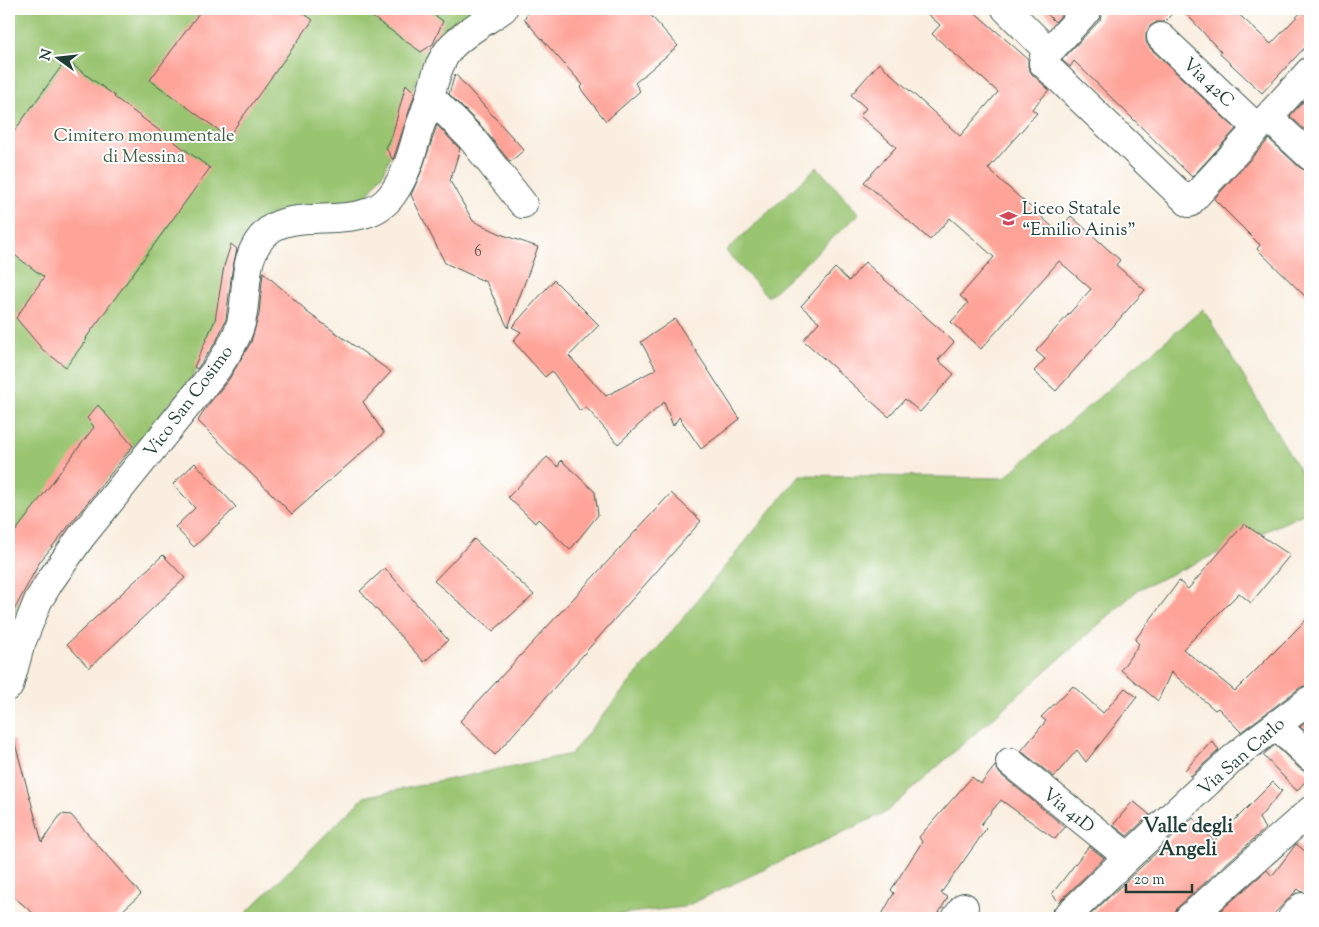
<svg xmlns="http://www.w3.org/2000/svg" width="1319" height="927" font-family="'Sorts Mill Goudy',serif">
  <style>
    .green { fill: #99c470; stroke: #5c8052 }
    .building { fill: #fea398 }
    .lines { fill: none; stroke-linecap: round; stroke-linejoin: round }
    .minor-casing { stroke: #40584e; stroke-width: 30 }
    .minor { stroke: #fff; stroke-width: 28 }
    .labels { text-anchor: middle; stroke-width: 4; stroke-linejoin: round; paint-order: stroke }
    .number-label { font-size: 15px; fill: #57564d }
    .street-label { font-size: 18px; fill: #1f3d34; stroke: #fff }
    .park-label { font-size: 18px; fill: #3e5f43; stroke: #fff }
    .poi-label { font-size: 18px; fill: #1f3d34; stroke: #fff; text-anchor: start }
    .quarter-label { font-size: 20px; font-weight: bold; fill: #1f3d34; stroke: #fff }
  </style>
  <rect width="100%" height="100%" fill="#fff"/>
  <filter id="ink" filterUnits="userSpaceOnUse"><feTurbulence type="fractalNoise" baseFrequency=".02" numOctaves="2"/><feDisplacementMap in="SourceGraphic" scale="10" xChannelSelector="R" yChannelSelector="G"/><feConvolveMatrix kernelMatrix="1 2 1 2 8 2 1 2 1" color-interpolation-filters="sRGB"/></filter>
  <filter id="wash" filterUnits="userSpaceOnUse"><feTurbulence type="fractalNoise" baseFrequency=".0096" numOctaves="4" result="noise"/><feDisplacementMap in="SourceGraphic" scale="20" xChannelSelector="R" yChannelSelector="G"/><feGaussianBlur stdDeviation="1.12" result="paint"/><feColorMatrix in="noise" values="0 0 0 0 0 0 0 0 0 0 0 0 0 0 0 0 0 1.4 0 .05"/><feComposite in="paint" operator="in"/></filter>
  <g filter="url(#wash)">
    <rect width="100%" height="100%" fill="#f9eedf"/>
    <!-- green -->
    <path class="green" d="M 9,9 L 484,9 L 439,40 L 424,65 L 417,80 L 408,102 L 396,143 L 384,172 L 365,198 L 345,208 L 269,215 L 251,228 L 235,254 L 204,358 L 189,381 L 116,467 L 39,563 L 9,626 Z
      M 817,167 L 859,214 L 768,297 L 726,251 Z
      M 1203,309 L 1310,488 L 1310,511 L 1139,589 L 886,812 L 684,907 L 584,918 L 241,918 L 364,797 L 571,754 L 800,475 L 1004,478 Z"/>
    <g id="blocks">
      <!-- building -->
      <path class="building" d="M 202,9 L 297,9 L 313,20 L 228,137 L 150,80 Z
        M 361,9 L 426,9 L 443,21 L 433,44 L 421,52 Z
        M 531,9 L 645,9 L 678,46 L 635,83 L 640,91 L 606,121 L 580,88 L 583,85 L 524,19 Z
        M 922,9 L 971,9 L 1028,59 L 1028,67 L 1032,74 L 1049,90 L 1032,109 L 1037,113 L 988,169 L 1057,231 L 1071,216 L 1120,260 L 1116,265 L 1145,290 L 1056,391 L 1034,371 L 1045,359 L 1036,351 L 1091,289 L 1059,261 L 981,349 L 951,322 L 968,303 L 960,296 L 994,257 L 950,218 L 930,240 L 864,182 L 896,147 L 860,116 L 866,108 L 851,95 L 879,63 L 960,136 L 998,92 L 932,34 L 940,25 Z
        M 1042,9 L 1067,9 L 1055,22 Z
        M 1103,9 L 1177,9 L 1164,22 L 1157,22 L 1150,26 L 1146,33 L 1146,42 L 1150,48 L 1236,129 L 1192,177 L 1074,61 L 1070,67 L 1062,60 L 1100,20 Z
        M 1182,9 L 1233,9 L 1271,44 L 1304,9 L 1310,9 L 1310,42 L 1262,93 L 1220,54 L 1221,52 Z
        M 66,60 L 115,96 L 114,97 L 210,168 L 86,338 L 87,339 L 66,367 L 43,350 L 16,318 L 44,277 L 9,251 L 9,138 Z
        M 455,74 L 524,150 L 510,162 L 483,128 L 449,94 Z
        M 406,84 L 415,93 L 393,160 L 386,148 L 392,136 Z
        M 1310,94 L 1310,135 L 1290,116 Z
        M 437,125 L 460,149 L 450,181 L 473,221 L 503,235 L 538,247 L 508,328 L 486,282 L 445,263 L 411,195 L 422,170 Z
        M 1269,139 L 1299,167 L 1306,171 L 1310,171 L 1310,301 L 1257,249 L 1260,245 L 1214,199 Z
        M 231,244 L 237,249 L 232,271 L 226,319 L 217,340 L 197,369 L 194,367 L 215,320 L 224,266 Z
        M 865,262 L 954,342 L 938,360 L 954,374 L 920,412 L 905,399 L 889,417 L 803,340 L 819,322 L 801,306 L 835,268 L 849,281 Z
        M 263,272 L 305,309 L 304,310 L 391,372 L 363,402 L 384,433 L 292,514 L 198,421 L 205,409 L 229,379 L 251,342 L 259,314 Z
        M 554,280 L 599,325 L 569,356 L 606,396 L 656,369 L 641,342 L 675,319 L 740,419 L 701,449 L 679,417 L 673,426 L 664,402 L 618,444 L 586,407 L 580,411 L 552,371 L 545,377 L 513,341 L 521,332 L 512,327 Z
        M 98,405 L 133,446 L 39,563 L 9,620 L 9,540 L 94,427 L 87,418 Z
        M 547,457 L 558,467 L 561,460 L 595,492 L 598,515 L 570,550 L 538,519 L 535,523 L 508,497 Z
        M 195,463 L 236,507 L 194,547 L 175,527 L 195,508 L 173,484 Z
        M 671,493 L 701,521 L 495,755 L 460,721 Z
        M 1244,524 L 1290,555 L 1251,603 L 1239,593 L 1183,649 L 1235,691 L 1310,616 L 1310,685 L 1301,687 L 1241,732 L 1218,708 L 1215,710 L 1171,672 L 1158,701 L 1121,670 L 1139,644 L 1135,640 L 1179,581 L 1188,589 Z
        M 474,539 L 534,595 L 493,631 L 434,581 Z
        M 163,555 L 185,578 L 89,668 L 67,644 Z
        M 385,568 L 448,640 L 424,662 L 360,591 Z
        M 1073,686 L 1103,713 L 1125,688 L 1137,697 L 1086,762 L 1077,750 L 1054,777 L 1021,751 L 1046,721 L 1041,717 Z
        M 1310,719 L 1310,736 L 1300,727 Z
        M 14,740 L 42,842 L 61,814 L 71,815 L 141,894 L 114,918 L 39,918 L 9,893 L 9,741 Z
        M 1212,741 L 1219,750 L 1191,776 L 1185,770 Z
        M 1275,745 L 1299,768 L 1306,772 L 1310,772 L 1310,776 L 1297,791 L 1263,755 Z
        M 995,766 L 1000,774 L 1065,827 L 1055,839 L 1001,800 L 981,824 L 986,829 L 941,893 L 948,897 L 936,918 L 880,918 L 894,893 L 891,890 L 922,842 L 919,837 L 972,777 L 981,784 Z
        M 1273,782 L 1282,791 L 1259,818 L 1265,829 L 1179,906 L 1174,913 L 1174,918 L 1087,918 L 1193,818 L 1214,841 Z
        M 1133,801 L 1150,815 L 1127,836 L 1113,825 Z
        M 1296,844 L 1310,855 L 1310,894 L 1302,892 L 1298,889 L 1270,918 L 1212,918 L 1267,870 L 1272,876 Z
        M 1089,846 L 1104,858 L 1059,902 L 1052,894 Z"/>
    </g>
  </g>
  <g filter="url(#ink)">
    <use href="#blocks" fill-opacity="0" stroke="#40584e" stroke-width="1"/>
    <g class="lines">
      <defs>
        <path id="minor" d="M 1006,9 L 1049,52
          M 1088,9 L 1044,57 L 1043,63 L 1189,203 L 1310,71
          M 1161,37 L 1257,128
          M 430,96 L 472,139 L 523,204
          M 1268,117 L 1310,156
          M 9,686 L 20,646 L 38,601 L 50,581 L 81,537 L 216,370 C 226,355 236,341 241,323 C 249,291 240,255 268,231 C 297,206 364,234 392,195 C 406,176 412,154 418,132 C 422,120 427,108 430,96 C 435,79 439,61 451,47 C 465,32 486,21 503,9
          M 1276,725 L 1310,757
          M 1010,762 L 1128,857
          M 956,918 L 964,907
          M 1065,918 L 1128,857 L 1229,762 L 1248,746 L 1310,700
          M 1189,918 L 1310,811
          M 1292,918 L 1302,907"/>
      </defs>
      <!-- minor casing -->
      <use href="#minor" class="minor-casing"/>
      <!-- minor -->
      <use href="#minor" class="minor"/>
    </g>
  </g>
  <!-- icons -->
  <defs>
    <symbol id="school-bare" viewBox="-9 -9 18 18"><path d="M0-5L7-2L0 1L-7-2ZM-4 1L0 2.5L4 1V4Q0 6-4 4Z" fill="#d1495b" stroke="#fff" stroke-width="2.5" paint-order="stroke"/></symbol>
  </defs>
  <g fill-rule="evenodd">
    <use href="#school-bare" x="996" y="206" width="25" height="25"/>
  </g>
  <g class="labels">
    <!-- number labels -->
    <g class="number-label">
      <text x="478" y="256">6</text>
    </g>
    <!-- street labels -->
    <g class="street-label">
      <text transform="translate(1209 82) rotate(43)" y="6">Via 42C</text>
      <text transform="translate(188 401) rotate(-53)" y="6">Vico San Cosimo</text>
      <text transform="translate(1241 756) rotate(-41)" y="6">Via San Carlo</text>
      <text transform="translate(1069 810) rotate(39)" y="6">Via 41D</text>
    </g>
    <!-- park labels -->
    <g class="park-label">
      <text x="144" y="141">Cimitero monumentale<tspan x="144" dy="21">di Messina</tspan></text>
    </g>
    <!-- poi labels -->
    <g class="poi-label">
      <text x="1022" y="214">Liceo Statale<tspan x="1022" dy="21">“Emilio Ainis”</tspan></text>
    </g>
    <!-- quarter labels -->
    <g class="quarter-label">
      <text x="1188" y="832">Valle degli<tspan x="1188" dy="23">Angeli</tspan></text>
    </g>
  </g>
  <!-- margin -->
  <rect width="1319" height="927" fill="none" stroke="#fff" stroke-width="30"/>
  <!-- north arrow -->
  <g transform="translate(58 58) rotate(285)" stroke="#ffffff" stroke-width="4" paint-order="stroke">
  <path d="M0-4L9 19L0 12L-9 19Z" fill="#1f3d34"/>
  <text y="-8" font-size="14" font-weight="bold" text-anchor="middle" fill="#1f3d34">N</text>
  </g>
  <!-- scale -->
  <path d="M1126 884v8h66v-8" fill="none" stroke="#1f3d34" stroke-width="2.5"/>
  <text x="1134" y="884" font-size="15" fill="#1f3d34" stroke="#ffffff" stroke-width="4" paint-order="stroke">20 m</text>
</svg>
